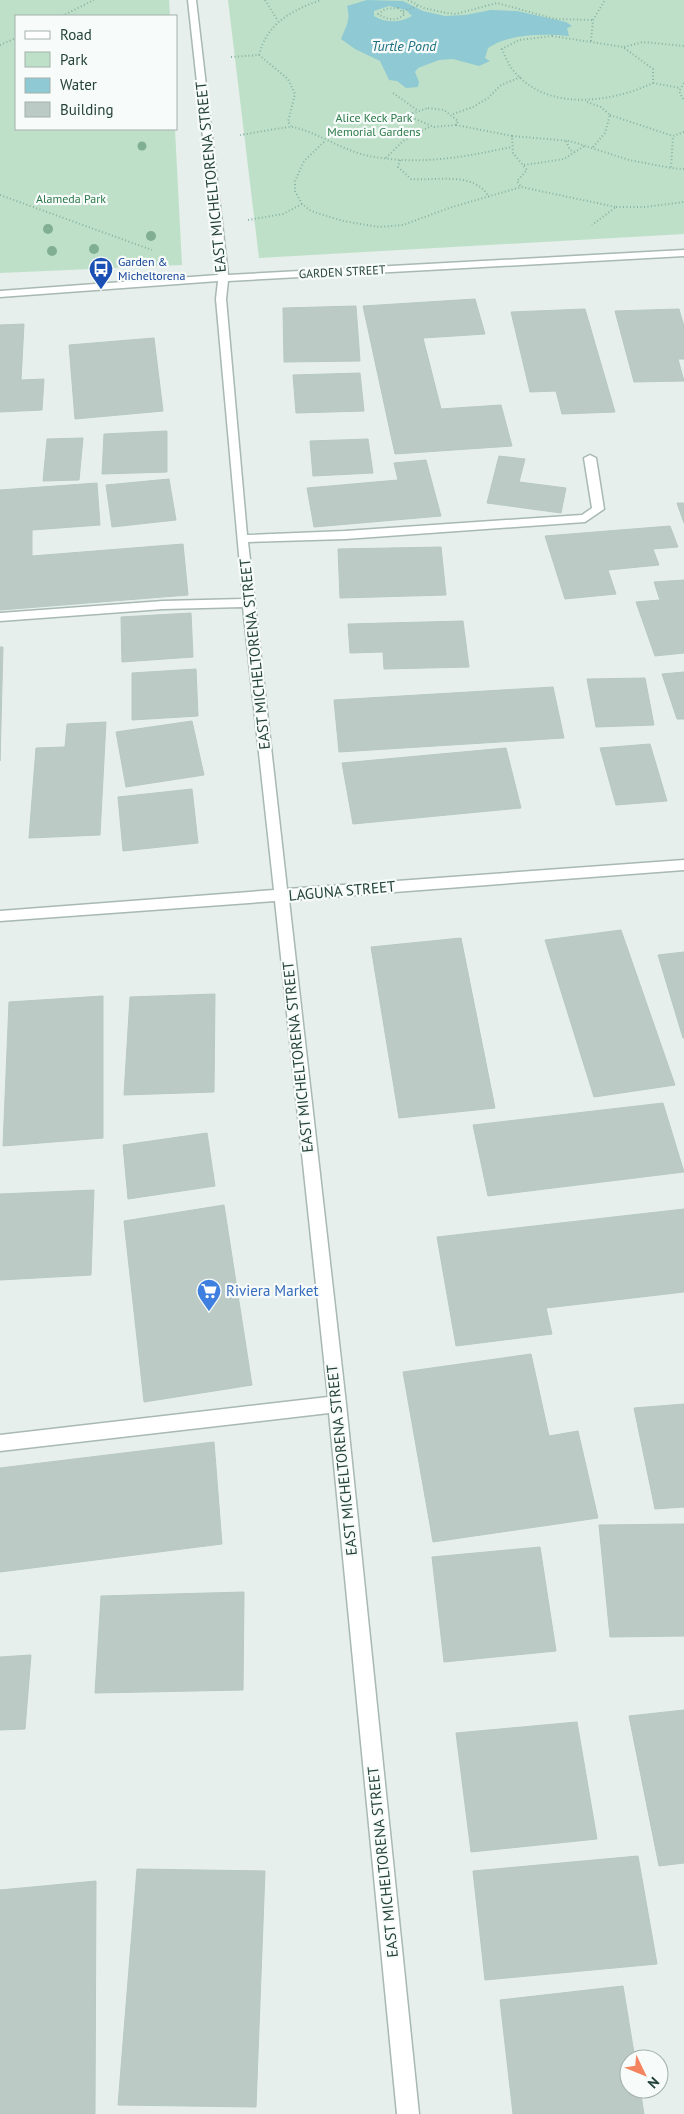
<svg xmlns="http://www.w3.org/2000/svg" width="684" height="2114" font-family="'PT Sans',sans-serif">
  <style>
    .green { fill: #bfe0c8 }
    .water { fill: #8ec9d4; fill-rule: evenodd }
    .building { fill: #bbcac4; stroke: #b8c9c2 }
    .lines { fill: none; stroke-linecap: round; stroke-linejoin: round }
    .minor-casing { stroke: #a8b8b2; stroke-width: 3 }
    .path { stroke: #86b3a5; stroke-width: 2; stroke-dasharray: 1 2.5; stroke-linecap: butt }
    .minor { fill: #fff; fill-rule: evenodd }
    .tree { fill: #80af93 }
    .labels { text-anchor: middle; stroke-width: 4.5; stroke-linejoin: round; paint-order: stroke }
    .far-park-label { font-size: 12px; fill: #2d7a4b; stroke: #f7fbf9 }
    .far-transit-label { font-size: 12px; fill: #164399; stroke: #f7fbf9; text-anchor: start }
    .far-street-label { font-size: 12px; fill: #24423a; stroke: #f7fbf9 }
    .far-water-label { font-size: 14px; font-style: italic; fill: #1c6f80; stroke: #f7fbf9 }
    .street-label { font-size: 15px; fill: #24423a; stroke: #f7fbf9 }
    .shop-label { font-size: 15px; fill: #366cbe; stroke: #f7fbf9; text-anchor: start }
  </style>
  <rect width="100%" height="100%" fill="#e6efeb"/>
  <!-- green -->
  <path class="green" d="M 0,0 L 169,0 L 170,16 L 16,16 L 16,129 L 175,129 L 182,265 L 0,273 Z
    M 228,0 L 684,0 L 684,234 L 259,258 Z"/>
  <!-- water -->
  <path class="water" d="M 367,0 L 403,1 L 423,11 L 445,16 L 465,15 L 491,10 L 517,11 L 566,22 L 572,26 L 567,28 L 569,36 C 543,34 511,33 488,48 L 485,58 L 490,61 L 479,66 L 453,59 L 439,60 L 418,68 L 415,72 L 419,82 L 418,87 L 406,88 L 397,81 L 389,80 L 380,61 L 355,49 L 341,39 C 346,27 351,19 347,6 ZM 389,6 L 406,10 L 412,16 C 400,23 385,23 374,16 L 374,11 Z"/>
  <!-- building -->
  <path class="building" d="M 475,299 L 485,334 L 423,338 L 441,409 L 501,405 L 512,446 L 395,454 L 363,306 Z
    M 356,306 L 360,361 L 284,362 L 283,308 Z
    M 585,309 L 615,412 L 562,414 L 556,391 L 530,392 L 511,312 Z
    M 679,309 L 684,326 L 684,359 L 678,359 L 684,381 L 634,382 L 615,311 Z
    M 24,324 L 21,380 L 44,379 L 42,410 L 0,412 L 0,325 Z
    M 154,338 L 163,411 L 75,419 L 69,345 Z
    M 360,373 L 364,411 L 296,413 L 293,375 Z
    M 167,431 L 167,472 L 102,474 L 104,434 Z
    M 83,438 L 79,480 L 43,481 L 47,439 Z
    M 368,439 L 373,473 L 313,476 L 310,441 Z
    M 499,456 L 525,459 L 519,482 L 566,488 L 561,513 L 487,503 Z
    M 426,460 L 441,516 L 314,527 L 307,488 L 398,480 L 394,463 Z
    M 169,479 L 176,520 L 112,527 L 106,485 Z
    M 97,483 L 100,525 L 32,530 L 32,556 L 183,544 L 188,595 L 0,610 L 0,490 Z
    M 677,503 L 684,503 L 684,523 Z
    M 670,526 L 678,547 L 653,549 L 659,565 L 608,570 L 616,594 L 565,599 L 545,536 Z
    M 441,547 L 446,595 L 340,598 L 338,549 Z
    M 684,580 L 684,653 L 655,656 L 636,602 L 660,600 L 654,582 Z
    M 191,613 L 193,657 L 122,662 L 121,617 Z
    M 463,621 L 469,667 L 384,669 L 383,652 L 350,653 L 348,624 Z
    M 0,647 L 3,647 L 0,761 Z
    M 196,669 L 198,716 L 132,720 L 132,673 Z
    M 684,672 L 684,719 L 677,719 L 662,674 Z
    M 645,678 L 654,725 L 596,727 L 587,679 Z
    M 553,687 L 564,738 L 339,752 L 334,700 Z
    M 192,721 L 204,775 L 126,787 L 116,732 Z
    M 106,722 L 100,835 L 29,838 L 36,748 L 65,747 L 67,724 Z
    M 650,744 L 667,801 L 616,805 L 600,748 Z
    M 506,748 L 521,808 L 353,824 L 342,763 Z
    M 192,789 L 198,843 L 123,851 L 118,797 Z
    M 621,930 L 675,1085 L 594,1097 L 545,940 Z
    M 461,938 L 495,1108 L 399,1118 L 371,947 Z
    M 684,952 L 684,1038 L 683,1038 L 658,955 Z
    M 215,994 L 214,1092 L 124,1095 L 130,997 Z
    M 103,996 L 103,1138 L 3,1146 L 9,1002 Z
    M 663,1103 L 684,1172 L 488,1196 L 473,1125 Z
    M 207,1133 L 215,1186 L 128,1199 L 123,1145 Z
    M 94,1190 L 91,1275 L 0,1280 L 0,1194 Z
    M 224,1205 L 252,1385 L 144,1402 L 124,1221 Z
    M 684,1209 L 684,1292 L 546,1308 L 552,1334 L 456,1346 L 437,1237 Z
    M 531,1354 L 549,1436 L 578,1431 L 598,1518 L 433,1542 L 403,1372 Z
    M 684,1404 L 684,1507 L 655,1509 L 634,1408 Z
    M 214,1442 L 222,1544 L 0,1572 L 0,1468 Z
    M 684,1524 L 684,1636 L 610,1637 L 599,1525 Z
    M 540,1547 L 556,1651 L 444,1662 L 432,1557 Z
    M 244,1592 L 243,1690 L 95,1693 L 101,1596 Z
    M 31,1655 L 25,1729 L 0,1730 L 0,1657 Z
    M 684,1710 L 684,1863 L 659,1866 L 629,1716 Z
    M 577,1722 L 597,1839 L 471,1852 L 456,1733 Z
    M 638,1856 L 657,1964 L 485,1980 L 473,1871 Z
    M 137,1869 L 265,1871 L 256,2107 L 118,2105 Z
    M 96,1881 L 95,2114 L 0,2114 L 0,1890 Z
    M 623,1986 L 635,2059 L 629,2059 L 629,2089 L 640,2089 L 644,2114 L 513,2114 L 500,2000 Z"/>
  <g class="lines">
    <defs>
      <path id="minor" d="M 188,0 L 196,0 L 228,275 L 684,250 L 684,256 L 228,281 L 226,299 L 247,535 L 345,531 L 582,515 L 592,508 L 584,458 L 590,455 L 596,458 L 604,509 L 585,522 L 345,539 L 248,542 L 287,889 L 684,860 L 684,870 L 289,900 L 346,1404 L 419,2114 L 397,2114 L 329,1413 L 0,1451 L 0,1435 L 328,1397 L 275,901 L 0,921 L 0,911 L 274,890 L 243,607 L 163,609 L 0,621 L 0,613 L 163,601 L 243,599 L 216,299 L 218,281 L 0,297 L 0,291 L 218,275 Z"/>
    </defs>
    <!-- minor casing -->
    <use href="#minor" class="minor-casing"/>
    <!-- path -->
    <path class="path" d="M 265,0 L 278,21
      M 408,0 L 424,8 L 446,13 L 456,14 L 497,3 L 555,19 L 593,20
      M 398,8 L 405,14 C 396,22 388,20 378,14 L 385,9 Z
      M 403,11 L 418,6
      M 62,16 L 94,0
      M 552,36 L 623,47 L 653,69 L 653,83 C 610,103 546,112 513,70 C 508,64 505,56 502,49 L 519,40 Z
      M 591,41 L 593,20 L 605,0
      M 0,45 L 16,38
      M 624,47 L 643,42 L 684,46
      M 259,55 C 267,23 292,10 321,0
      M 231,57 L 259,55 L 288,79 L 295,94 L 288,122 L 291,126
      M 653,83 L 680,88
      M 684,83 L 679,91 L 684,101
      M 393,93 L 417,110
      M 587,102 L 601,107 L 610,115 L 605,133 L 593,147
      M 428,108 L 444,110 L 458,121 L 456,125 L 434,127 L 413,118 L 413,113 Z
      M 453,114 L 473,107 L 488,98 L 501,85 L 521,77
      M 610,115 L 673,136
      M 456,125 L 512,136 L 513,153 L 527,170 L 517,181 L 521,187
      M 684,132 L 673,136 L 671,168 L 684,169
      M 240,135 C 248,134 289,126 293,127 C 320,133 345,153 375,157 C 422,165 465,157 511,147
      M 512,136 L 570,141 L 629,160 L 671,168
      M 566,141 L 570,150 L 575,152
      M 324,142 L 304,161 L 295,181 L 295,191 L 302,204 L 311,211 L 343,221 L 379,227 L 403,225 L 449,208 L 521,187 L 616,207 L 592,225
      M 386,158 L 403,141 L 429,127
      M 400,160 L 398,167 L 411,179 C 437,181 474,171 489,197
      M 524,165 L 564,159 L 586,145
      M 0,195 L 152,250
      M 616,207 L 645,207 L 684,202
      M 248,220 L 283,214 L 302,204"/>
    <!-- minor -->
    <use href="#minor" class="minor"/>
  </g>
  <!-- trees -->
  <g class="tree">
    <circle cx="142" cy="146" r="4.5"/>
    <circle cx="48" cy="229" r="5"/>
    <circle cx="151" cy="236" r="5"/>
    <circle cx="94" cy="249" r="5"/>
    <circle cx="52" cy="251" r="5"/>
  </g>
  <!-- icons -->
  <defs>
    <symbol id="bus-pin" viewBox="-11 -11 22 30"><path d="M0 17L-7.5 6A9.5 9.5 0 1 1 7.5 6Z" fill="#1a4fb4" stroke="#f7fbf9"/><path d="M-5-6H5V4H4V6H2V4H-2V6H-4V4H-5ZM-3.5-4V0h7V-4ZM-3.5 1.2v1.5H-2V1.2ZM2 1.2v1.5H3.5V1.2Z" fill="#fff"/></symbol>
    <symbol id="supermarket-pin" viewBox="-11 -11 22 30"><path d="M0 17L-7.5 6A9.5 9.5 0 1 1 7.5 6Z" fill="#3f7fe0" stroke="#f7fbf9"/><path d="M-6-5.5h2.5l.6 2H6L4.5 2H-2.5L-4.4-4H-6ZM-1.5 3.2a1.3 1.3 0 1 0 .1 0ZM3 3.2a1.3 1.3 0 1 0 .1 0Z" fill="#fff"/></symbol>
  </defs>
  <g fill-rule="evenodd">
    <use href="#bus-pin" x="87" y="255" width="28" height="38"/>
    <use href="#supermarket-pin" x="195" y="1277" width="28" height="38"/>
  </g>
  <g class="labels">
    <!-- far-park labels -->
    <g class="far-park-label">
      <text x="374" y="122">Alice Keck Park<tspan x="374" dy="14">Memorial Gardens</tspan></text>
      <text x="71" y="203">Alameda Park</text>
    </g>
    <!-- far-transit labels -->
    <g class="far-transit-label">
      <text x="118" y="266">Garden &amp;<tspan x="118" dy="14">Micheltorena</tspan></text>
    </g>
    <!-- far-street labels -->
    <g class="far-street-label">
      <text transform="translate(342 272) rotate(-3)" y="4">GARDEN STREET</text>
    </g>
    <!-- far-water labels -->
    <g class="far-water-label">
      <text x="404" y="51">Turtle Pond</text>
    </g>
    <!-- street labels -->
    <g class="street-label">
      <text transform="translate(211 177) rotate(-96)" y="5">EAST MICHELTORENA STREET</text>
      <text transform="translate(255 654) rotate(-96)" y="5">EAST MICHELTORENA STREET</text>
      <text transform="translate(342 891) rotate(-5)" y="5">LAGUNA STREET</text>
      <text transform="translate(298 1057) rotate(-96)" y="5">EAST MICHELTORENA STREET</text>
      <text transform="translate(342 1460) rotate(-96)" y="5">EAST MICHELTORENA STREET</text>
      <text transform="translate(383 1862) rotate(-96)" y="5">EAST MICHELTORENA STREET</text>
    </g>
    <!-- shop labels -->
    <g class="shop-label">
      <text x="226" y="1296">Riviera Market</text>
    </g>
  </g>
  <!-- legend -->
  <rect x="15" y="15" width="162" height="115" fill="#f7fbf9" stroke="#a3b1ad"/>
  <rect x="25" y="31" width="25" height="8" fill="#ffffff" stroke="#a3b1ad"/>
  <text x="60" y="40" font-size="15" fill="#24423a">Road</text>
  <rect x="25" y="52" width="25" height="15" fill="#bfe0c8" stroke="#a3b1ad"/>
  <text x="60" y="65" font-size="15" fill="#24423a">Park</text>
  <rect x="25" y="78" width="25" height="15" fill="#8ec9d4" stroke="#a3b1ad"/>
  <text x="60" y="90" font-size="15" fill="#24423a">Water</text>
  <rect x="25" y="102" width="25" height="15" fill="#bbcac4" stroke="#a3b1ad"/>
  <text x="60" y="115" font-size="15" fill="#24423a">Building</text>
  <!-- north arrow -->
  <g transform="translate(644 2074) rotate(133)"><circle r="24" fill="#f7fbf9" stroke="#a3b1ad"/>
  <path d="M0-4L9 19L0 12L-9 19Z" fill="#f4845f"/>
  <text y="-8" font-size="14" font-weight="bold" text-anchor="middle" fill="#24423a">N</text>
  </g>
</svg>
